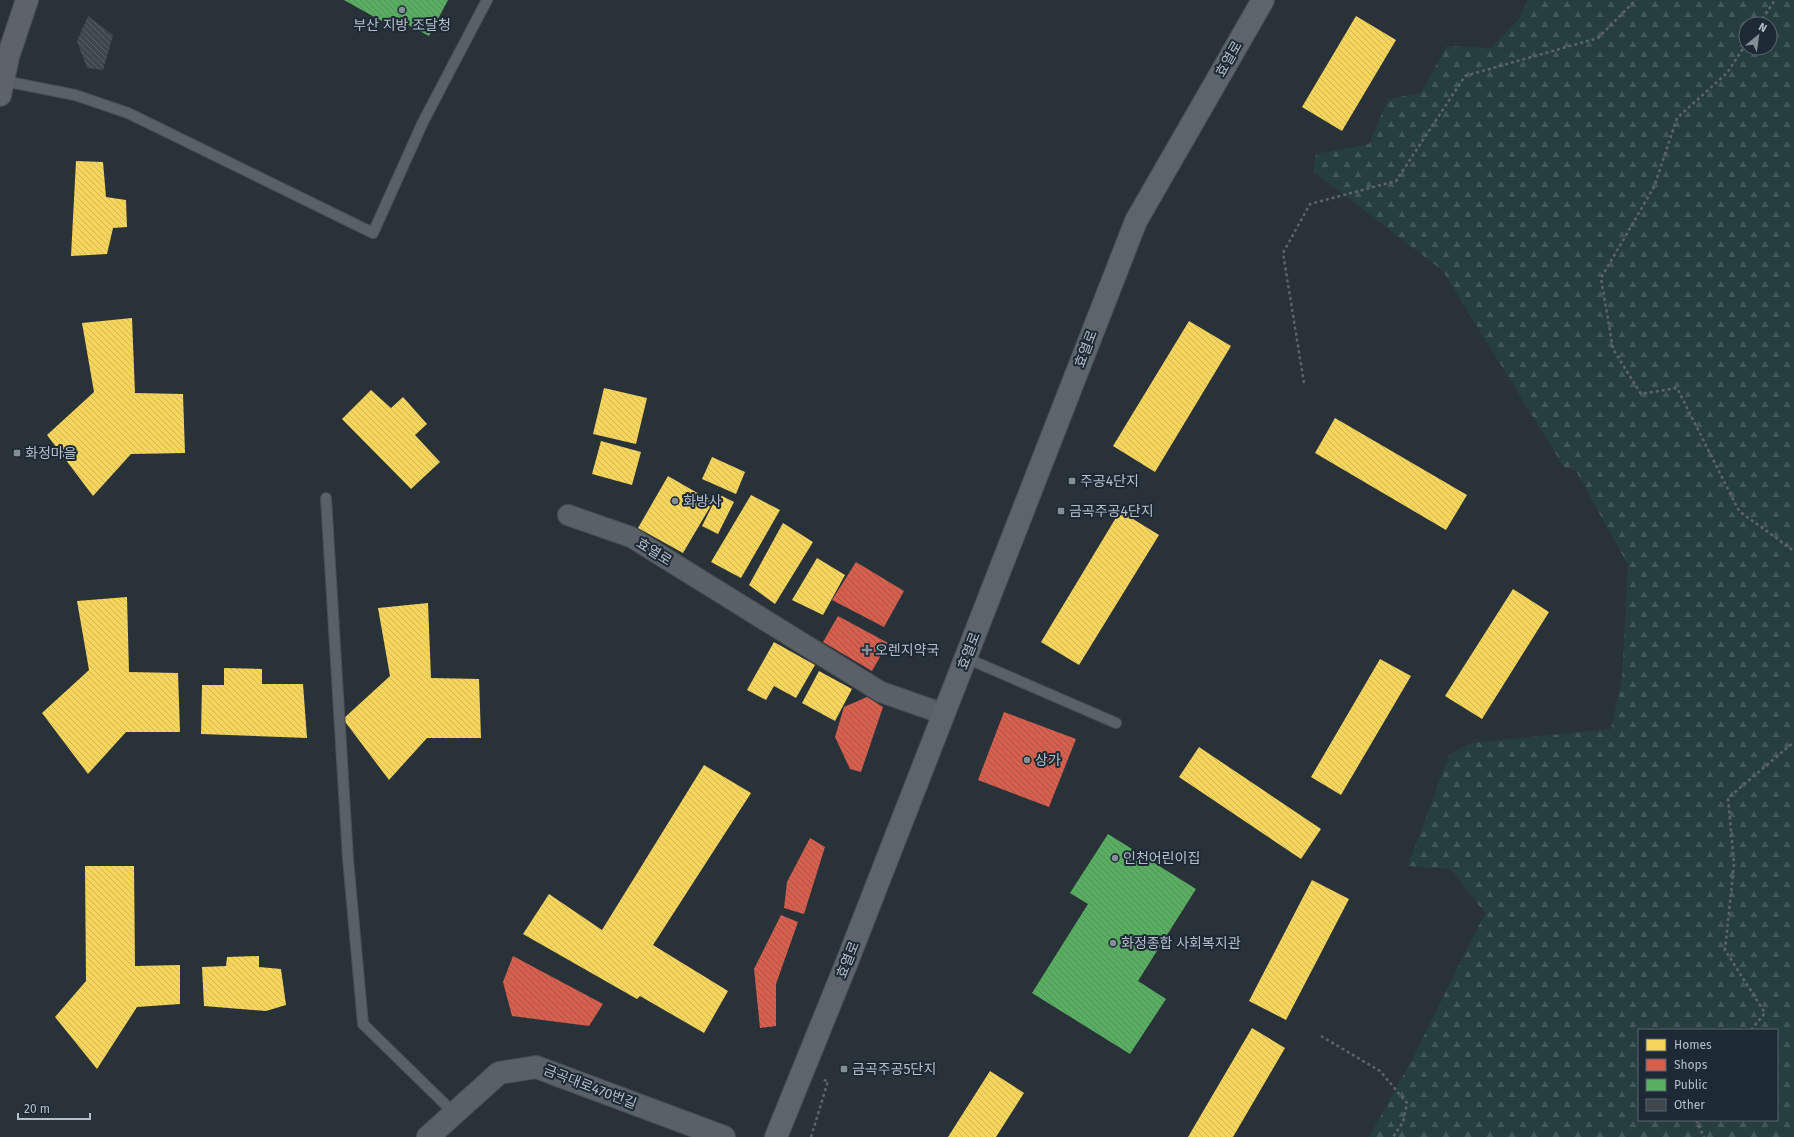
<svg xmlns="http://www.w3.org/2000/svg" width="1794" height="1137" font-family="'Fira Sans','Noto Sans KR',sans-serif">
<defs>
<pattern id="forest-firs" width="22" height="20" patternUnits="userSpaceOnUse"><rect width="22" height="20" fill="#273e3f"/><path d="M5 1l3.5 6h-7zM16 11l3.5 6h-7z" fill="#445859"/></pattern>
<pattern id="homes-back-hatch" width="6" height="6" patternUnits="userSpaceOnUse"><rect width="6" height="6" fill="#f6d55c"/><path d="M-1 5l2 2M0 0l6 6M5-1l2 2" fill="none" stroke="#d0b656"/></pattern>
<pattern id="shops-back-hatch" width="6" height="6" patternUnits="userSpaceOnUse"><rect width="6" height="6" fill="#d6604d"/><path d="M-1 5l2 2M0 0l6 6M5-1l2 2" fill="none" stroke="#a65448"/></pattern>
<pattern id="public-back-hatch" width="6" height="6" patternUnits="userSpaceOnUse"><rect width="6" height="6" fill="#5aae61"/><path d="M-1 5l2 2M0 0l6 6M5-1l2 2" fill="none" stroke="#519158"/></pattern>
<pattern id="building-back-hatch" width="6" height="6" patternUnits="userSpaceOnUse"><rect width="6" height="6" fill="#3f464c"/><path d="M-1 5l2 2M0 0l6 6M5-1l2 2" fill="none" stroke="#585f64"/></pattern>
</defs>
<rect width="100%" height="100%" fill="#2a3239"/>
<path fill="url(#forest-firs)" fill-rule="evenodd" d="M 1528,0 L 1794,0 L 1794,1137 L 1369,1137 L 1413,1058 L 1485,913 L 1451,869 L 1408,866 L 1449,755 L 1471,743 L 1611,729 L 1622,679 L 1628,565 L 1576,471 L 1564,467 L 1443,271 L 1313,171 L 1316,154 L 1369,144 L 1388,99 L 1421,93 L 1447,46 L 1491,48 L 1519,19 ZM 1746,24 L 1770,24 L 1770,48 L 1746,48 ZM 1639,1030 L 1777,1030 L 1777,1120 L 1639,1120 Z"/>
<path fill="url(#homes-back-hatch)" d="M 1356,16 L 1396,40 L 1342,131 L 1302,107 Z
M 76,161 L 103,162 L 106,197 L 126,200 L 127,227 L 113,228 L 107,254 L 71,256 Z
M 132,318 L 135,393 L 183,394 L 185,453 L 131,454 L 93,496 L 47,435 L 94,392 L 82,323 Z
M 1189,321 L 1231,346 L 1155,472 L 1113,446 Z
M 604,388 L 647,398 L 636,444 L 593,434 Z
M 371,390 L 391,408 L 403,397 L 427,424 L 415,435 L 440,462 L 411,489 L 342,419 Z
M 1335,418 L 1467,495 L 1446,530 L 1315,453 Z
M 601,441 L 641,452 L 632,485 L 592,474 Z
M 712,457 L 745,472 L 736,494 L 702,479 Z
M 668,476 L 713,502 L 683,553 L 638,528 Z
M 718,494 L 734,502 L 718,534 L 702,526 Z
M 751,495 L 780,510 L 741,578 L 711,562 Z
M 1120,511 L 1159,535 L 1079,665 L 1041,642 Z
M 783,523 L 813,542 L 775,604 L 749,585 Z
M 817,558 L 845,575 L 823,615 L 792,600 Z
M 1513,589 L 1549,612 L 1482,719 L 1445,696 Z
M 127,597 L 129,672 L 178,673 L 180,732 L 126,732 L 88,774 L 42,713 L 89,670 L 77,601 Z
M 428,603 L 431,678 L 479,679 L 481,738 L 427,738 L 389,780 L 343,719 L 390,676 L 378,608 Z
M 774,642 L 815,665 L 796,698 L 774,686 L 766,700 L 747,690 Z
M 1380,659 L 1411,676 L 1341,795 L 1311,777 Z
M 224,668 L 262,669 L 262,684 L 303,684 L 307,738 L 201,734 L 202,685 L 224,685 Z
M 819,671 L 852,689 L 835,721 L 802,703 Z
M 1199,747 L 1321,829 L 1301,859 L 1179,777 Z
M 704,765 L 751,793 L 653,945 L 728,991 L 704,1033 L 640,996 L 637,999 L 523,934 L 549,894 L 602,930 Z
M 85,866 L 134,866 L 135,966 L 180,965 L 180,1004 L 137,1007 L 97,1069 L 55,1017 L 86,981 Z
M 1312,880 L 1349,899 L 1286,1020 L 1249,1001 Z
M 259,956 L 259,967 L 281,969 L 286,1005 L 266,1011 L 204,1006 L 202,967 L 226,966 L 227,957 Z
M 1252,1028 L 1285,1048 L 1233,1137 L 1188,1137 Z
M 990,1071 L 1024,1093 L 996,1137 L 948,1137 Z"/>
<path fill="url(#shops-back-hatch)" d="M 856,562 L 904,591 L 884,627 L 832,600 Z
M 838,616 L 888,643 L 872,671 L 823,642 Z
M 867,697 L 883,707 L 861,772 L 850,769 L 835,737 L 844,707 Z
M 1004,712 L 1076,739 L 1049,807 L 978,780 Z
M 810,838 L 825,847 L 804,914 L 784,908 L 787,882 Z
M 781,915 L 798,922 L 776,984 L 776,1026 L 760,1028 L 754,969 Z
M 513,956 L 603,1004 L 589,1026 L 512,1016 L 503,982 Z"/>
<path fill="url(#public-back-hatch)" d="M 344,0 L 448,0 L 429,36 L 401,21 L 394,28 Z
M 1108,834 L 1196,889 L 1138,981 L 1166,999 L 1130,1054 L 1032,993 L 1088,904 L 1070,893 Z"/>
<path fill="url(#building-back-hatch)" d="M 88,16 L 113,35 L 103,70 L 87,68 L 77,41 Z"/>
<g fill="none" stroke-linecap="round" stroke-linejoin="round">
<g stroke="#484e54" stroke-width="12">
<path id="service" d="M 4,81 L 75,95 L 128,113 L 373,233 L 423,122 L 487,0
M 326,498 L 348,859 L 363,1024 L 454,1113
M 966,658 L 1116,723"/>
</g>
<g stroke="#484e54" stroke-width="22">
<path id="minor" d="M 568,515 L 631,537 L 881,692 L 944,714"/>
</g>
<g stroke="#484e54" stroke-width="24">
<path id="tertiary" d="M 428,1137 L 499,1073 L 536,1067 L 724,1137"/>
</g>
<g stroke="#484e54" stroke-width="24">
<path id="secondary" d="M 776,1137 L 847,962 L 1136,221 L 1263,0"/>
</g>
<g stroke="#484f56" stroke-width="24">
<path id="primary" d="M 0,95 L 8,57 L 27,0"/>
</g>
<path stroke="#5d646a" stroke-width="2.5" stroke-dasharray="3 3" stroke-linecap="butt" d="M 1759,24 L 1775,0
M 1746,44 L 1727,73 L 1677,118 L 1654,187 L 1601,278 L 1613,349 L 1641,394 L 1677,388 L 1739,511 L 1794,551
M 1304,383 L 1283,253 L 1310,204 L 1396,181 L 1465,76 L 1598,38 L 1636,0
M 1751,1030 L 1765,1013 L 1725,950 L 1734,864 L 1728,798 L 1794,742
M 1321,1036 L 1380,1071 L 1407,1103 L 1403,1122 L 1393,1137
M 1696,1120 L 1704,1137
M 811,1137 L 828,1081 L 823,1080"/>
<use href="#service" stroke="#5a6067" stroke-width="10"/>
<use href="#minor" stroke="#5a6067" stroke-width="20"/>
<use href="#tertiary" stroke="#5a6067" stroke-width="22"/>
<use href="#secondary" stroke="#5e646c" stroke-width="22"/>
<use href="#primary" stroke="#5d6368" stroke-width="22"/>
</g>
<g fill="#848e97" stroke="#1d2934" stroke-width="1.5">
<circle cx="402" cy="10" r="4"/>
<rect x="13" y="449" width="8" height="8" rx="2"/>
<rect x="1068" y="477" width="8" height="8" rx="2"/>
<circle cx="675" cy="501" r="4"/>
<rect x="1057" y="507" width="8" height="8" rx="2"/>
<path d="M865 644h4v4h4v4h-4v4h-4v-4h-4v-4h4z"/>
<circle cx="1027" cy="760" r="4"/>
<circle cx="1115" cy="858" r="4"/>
<circle cx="1113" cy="943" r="4"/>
<rect x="840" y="1065" width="8" height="8" rx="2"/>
</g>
<g text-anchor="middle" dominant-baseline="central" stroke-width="4" stroke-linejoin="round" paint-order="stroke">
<g font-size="14" fill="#b4bfca" stroke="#1d2934" text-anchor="start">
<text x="402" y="25" text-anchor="middle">부산 지방 조달청</text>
<text x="25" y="453">화정마을</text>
<text x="1080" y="481">주공4단지</text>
<text x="683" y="501">화방사</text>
<text x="1069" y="511">금곡주공4단지</text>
<text x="875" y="650">오렌지약국</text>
<text x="1035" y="760">상가</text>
<text x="1123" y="858">인천어린이집</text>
<text x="1121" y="943">화정종합 사회복지관</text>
<text x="852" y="1069">금곡주공5단지</text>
</g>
<g font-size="14" fill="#b4bfca" stroke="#1d2934">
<text transform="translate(1229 59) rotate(-60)">효열로</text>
<text transform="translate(1086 349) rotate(-69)">효열로</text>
<text transform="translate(654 552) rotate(32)">효열로</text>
<text transform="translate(969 651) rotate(-69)">효열로</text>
<text transform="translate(848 960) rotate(-68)">효열로</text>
<text transform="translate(590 1087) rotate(21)">금곡대로470번길</text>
</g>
</g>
<rect x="1638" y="1029" width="140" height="92" fill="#1d2934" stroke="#596570"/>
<rect x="1646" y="1039" width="20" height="12" fill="#f6d55c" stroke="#596570"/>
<text x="1674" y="1049" font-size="12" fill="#b4bfca">Homes</text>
<rect x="1646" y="1059" width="20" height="12" fill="#d6604d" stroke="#596570"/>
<text x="1674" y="1069" font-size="12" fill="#b4bfca">Shops</text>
<rect x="1646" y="1079" width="20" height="12" fill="#5aae61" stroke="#596570"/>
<text x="1674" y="1089" font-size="12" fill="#b4bfca">Public</text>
<rect x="1646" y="1099" width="20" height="12" fill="#3f464c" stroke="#596570"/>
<text x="1674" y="1109" font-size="12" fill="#b4bfca">Other</text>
<g transform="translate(1758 36) rotate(29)"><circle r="19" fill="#1d2934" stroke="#596570"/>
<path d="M0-3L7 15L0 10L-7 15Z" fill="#848e97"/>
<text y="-6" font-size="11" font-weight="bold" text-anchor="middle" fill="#b4bfca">N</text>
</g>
<path d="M18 1113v6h72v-6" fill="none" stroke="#b4bfca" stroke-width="2"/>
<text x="24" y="1113" font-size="12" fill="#b4bfca" stroke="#1d2934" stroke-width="3" paint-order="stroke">20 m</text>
</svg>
